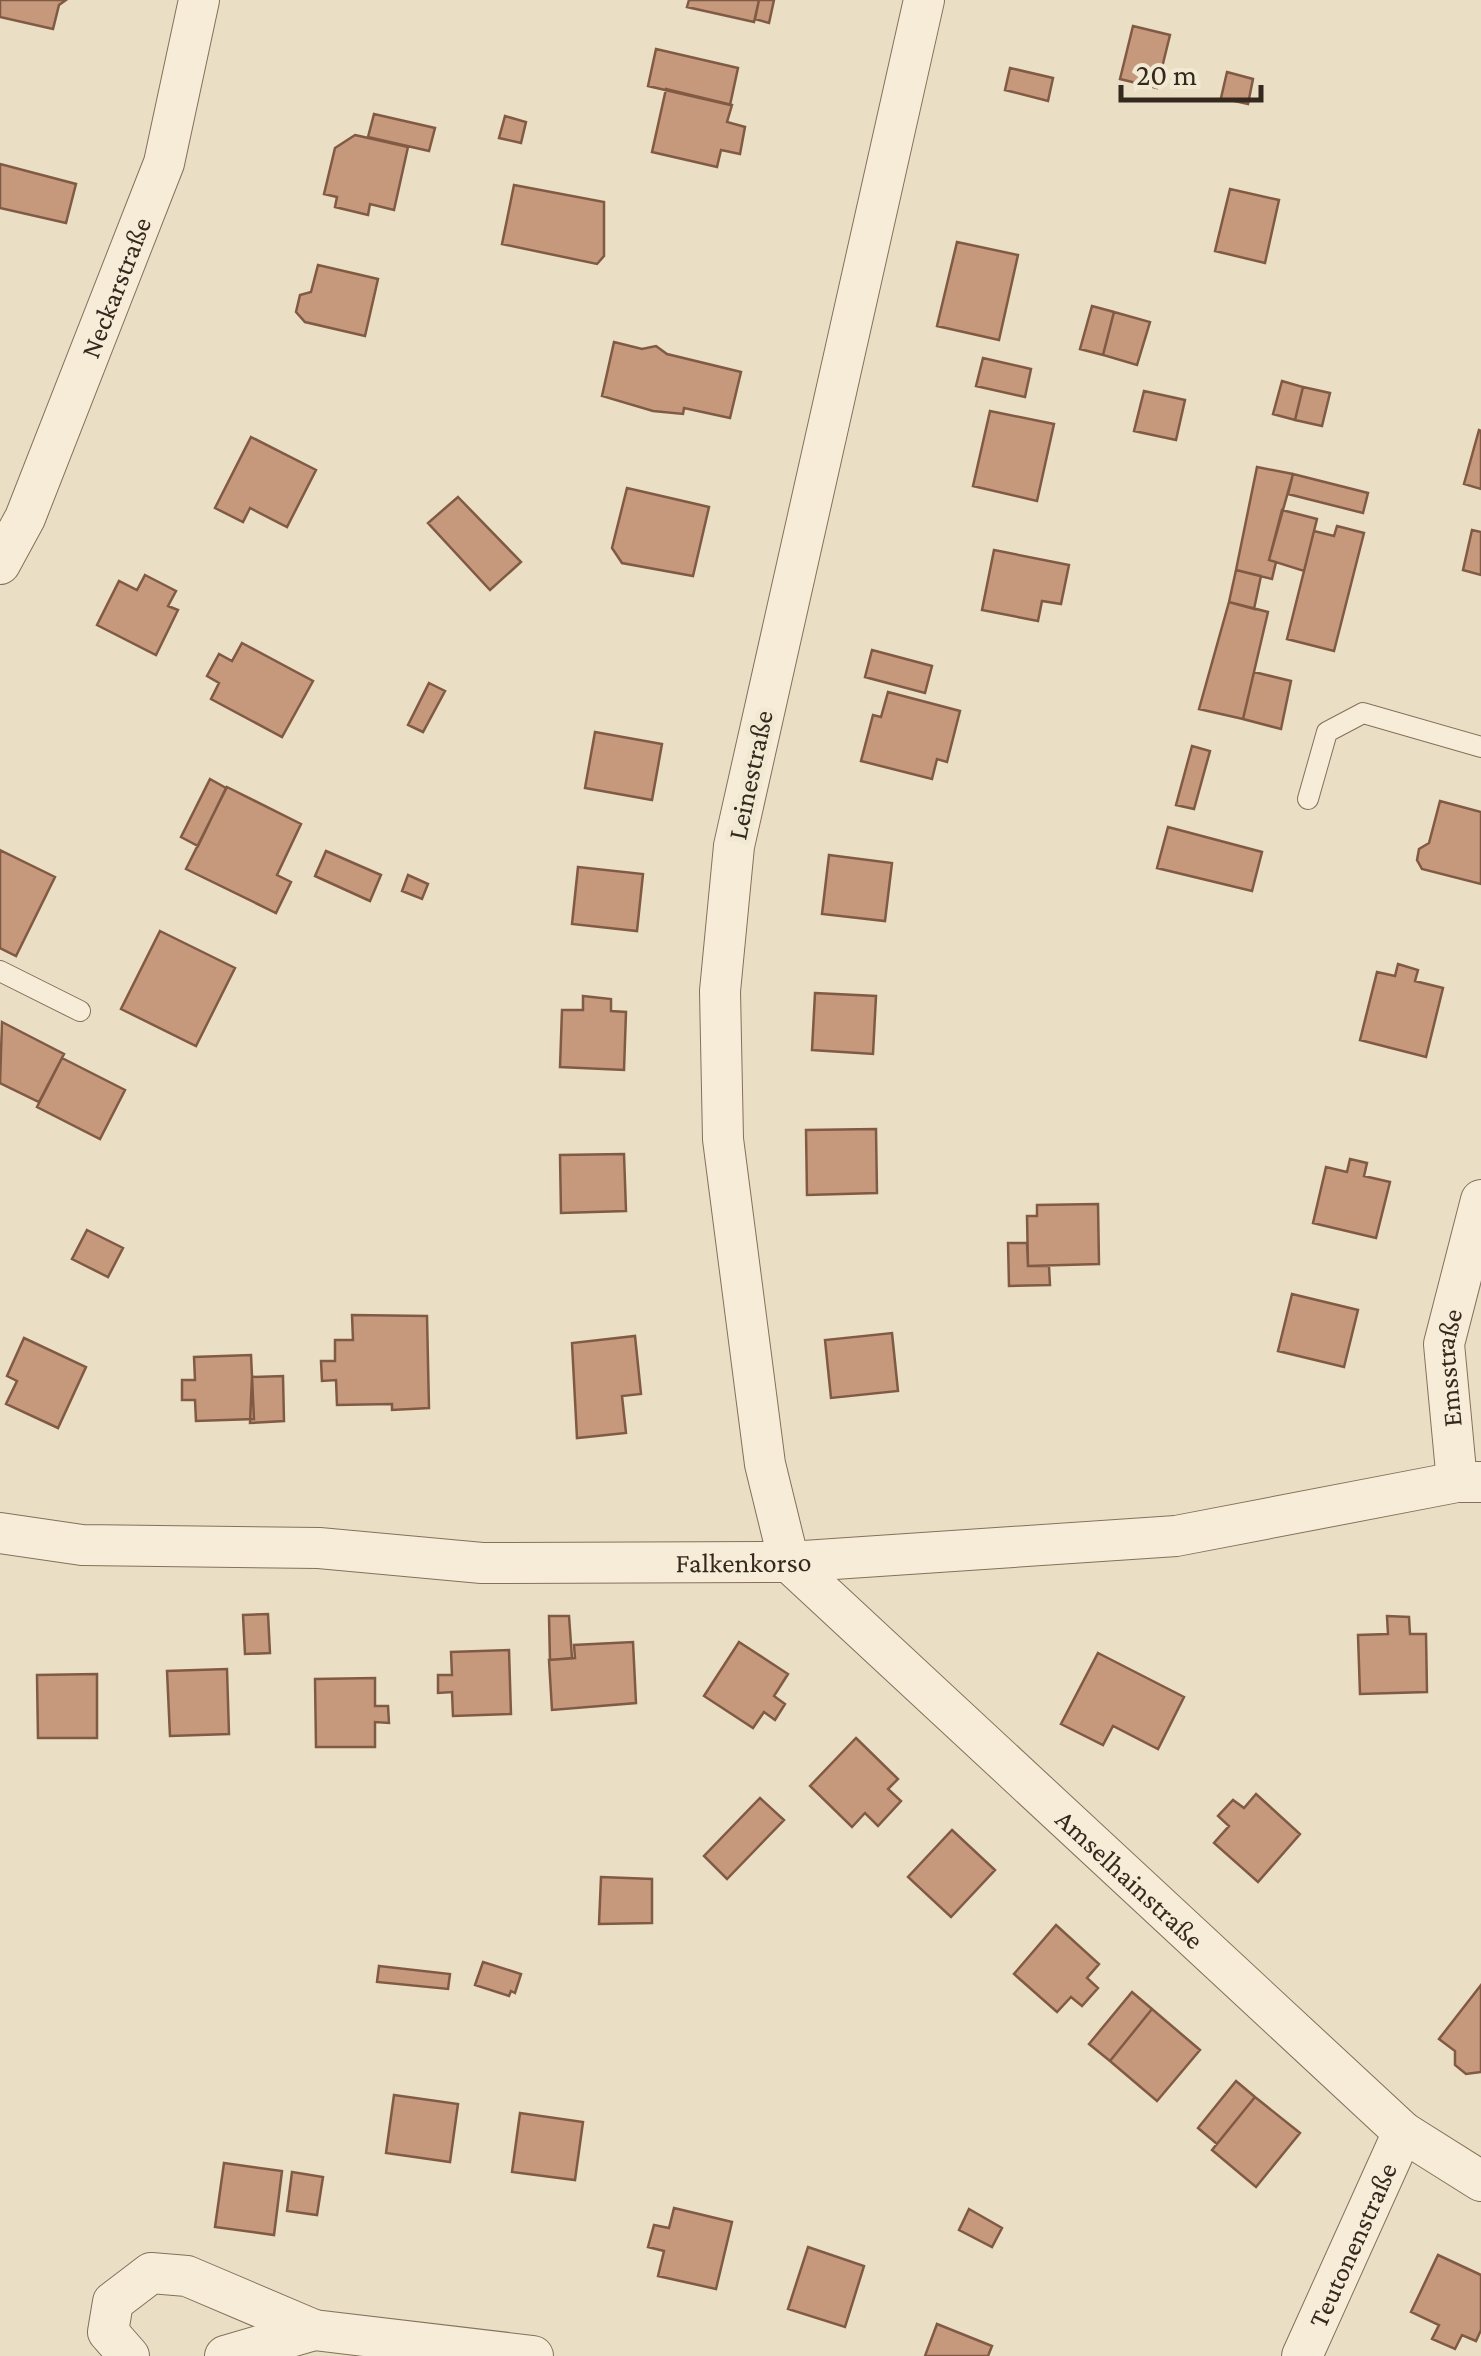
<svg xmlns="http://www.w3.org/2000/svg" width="1481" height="2356" font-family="'Crimson Pro',serif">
<rect width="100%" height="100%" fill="#eadec4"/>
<path fill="#c6997d" stroke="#815a44" stroke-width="2.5" d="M 0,0 L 66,0 L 59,5 L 53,29 L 0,17 Z
M 689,0 L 759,0 L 754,22 L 687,7 Z
M 759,0 L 774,0 L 769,23 L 755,19 Z
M 1133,26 L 1170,35 L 1157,88 L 1120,79 Z
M 656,49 L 738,68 L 730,105 L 648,86 Z
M 1010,68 L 1053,78 L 1048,101 L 1005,90 Z
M 1227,72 L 1253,79 L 1248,104 L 1221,98 Z
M 666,89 L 732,105 L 727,122 L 745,127 L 740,154 L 721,150 L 717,167 L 652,152 Z
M 374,114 L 435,128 L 429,151 L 368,137 Z
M 505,116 L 526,122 L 521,143 L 499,138 Z
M 355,135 L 408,147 L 394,210 L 370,204 L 368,215 L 335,207 L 337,197 L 324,194 L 335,148 Z
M 0,164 L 76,184 L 66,223 L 0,208 Z
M 514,185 L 604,202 L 604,256 L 597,264 L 502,244 Z
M 1230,189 L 1279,200 L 1265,263 L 1215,251 Z
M 957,242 L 1018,255 L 999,340 L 937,326 Z
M 318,265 L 378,279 L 365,336 L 305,322 L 296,312 L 300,295 L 311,292 Z
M 1092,306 L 1114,312 L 1103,355 L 1080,349 Z
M 1114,312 L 1150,322 L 1137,365 L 1103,355 Z
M 614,342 L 642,349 L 656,346 L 667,354 L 741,372 L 730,418 L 684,408 L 683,414 L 653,411 L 602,396 Z
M 983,358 L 1031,369 L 1025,397 L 976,386 Z
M 1282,381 L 1303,387 L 1295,420 L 1273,414 Z
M 1303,387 L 1330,393 L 1322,426 L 1295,420 Z
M 1144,391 L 1185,400 L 1176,440 L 1134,431 Z
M 990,411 L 1054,424 L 1037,501 L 973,486 Z
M 1479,430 L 1481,431 L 1481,489 L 1464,484 Z
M 251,437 L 316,470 L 287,527 L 250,508 L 243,522 L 215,508 Z
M 1257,467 L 1293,474 L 1269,560 L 1276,562 L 1272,579 L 1236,570 Z
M 1293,474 L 1368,493 L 1363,513 L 1288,494 Z
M 627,488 L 709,507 L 693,576 L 622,563 L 612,548 Z
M 458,497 L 521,562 L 490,590 L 428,523 Z
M 1282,510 L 1317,519 L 1304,571 L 1269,560 Z
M 1337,526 L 1364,533 L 1334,651 L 1287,639 L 1314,531 L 1334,536 Z
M 1472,530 L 1481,532 L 1481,575 L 1463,570 Z
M 994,550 L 1069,565 L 1061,604 L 1042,601 L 1038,621 L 982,610 Z
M 1236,570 L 1261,576 L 1254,609 L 1229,602 Z
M 145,575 L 176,591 L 168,606 L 178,610 L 156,655 L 97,625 L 119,581 L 137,590 Z
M 1229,602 L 1268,612 L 1243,719 L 1199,709 Z
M 242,643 L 313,681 L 282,737 L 211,699 L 219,683 L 207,676 L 219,654 L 232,661 Z
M 872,650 L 932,666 L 925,693 L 865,677 Z
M 1254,672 L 1291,681 L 1281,729 L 1243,719 Z
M 429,683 L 445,691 L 423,732 L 408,725 Z
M 888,692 L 960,711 L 947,762 L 937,759 L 932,779 L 861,761 L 873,715 L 881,717 Z
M 595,732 L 662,744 L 652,800 L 585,788 Z
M 1192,746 L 1210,751 L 1194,809 L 1176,805 Z
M 210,779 L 226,788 L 198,846 L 181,837 Z
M 227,787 L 301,824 L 277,875 L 291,882 L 276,913 L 186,869 Z
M 1440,801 L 1481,812 L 1481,884 L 1422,869 L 1417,860 L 1419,849 L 1429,843 Z
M 1168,827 L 1262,852 L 1252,891 L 1157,868 Z
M 0,850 L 55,877 L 16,956 L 0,948 Z
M 326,851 L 381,875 L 370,901 L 315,876 Z
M 829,855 L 892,863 L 885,921 L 822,914 Z
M 578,867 L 643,874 L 637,931 L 572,924 Z
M 408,875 L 428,884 L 422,899 L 402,891 Z
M 160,931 L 235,968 L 196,1046 L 121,1009 Z
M 1398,964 L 1418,970 L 1415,981 L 1443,988 L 1426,1057 L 1360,1040 L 1377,972 L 1395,976 Z
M 815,993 L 876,996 L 873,1054 L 812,1050 Z
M 583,996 L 611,999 L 611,1011 L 626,1012 L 624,1070 L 560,1067 L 562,1010 L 583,1010 Z
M 2,1022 L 64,1054 L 39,1102 L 0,1083 Z
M 62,1058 L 125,1090 L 100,1139 L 37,1107 Z
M 876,1129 L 877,1193 L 807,1195 L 806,1130 Z
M 624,1154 L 626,1211 L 561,1213 L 560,1155 Z
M 1350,1159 L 1367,1163 L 1364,1176 L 1390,1182 L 1376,1238 L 1313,1223 L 1326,1167 L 1347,1172 Z
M 1098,1204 L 1099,1264 L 1028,1266 L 1027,1216 L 1037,1216 L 1037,1205 Z
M 87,1230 L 123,1248 L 108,1277 L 72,1259 Z
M 1008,1243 L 1027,1243 L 1028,1266 L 1049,1266 L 1050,1285 L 1009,1286 Z
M 1292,1294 L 1358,1310 L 1344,1367 L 1278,1351 Z
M 352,1315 L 427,1316 L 429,1408 L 392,1410 L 392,1404 L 337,1405 L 336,1380 L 322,1381 L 321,1361 L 335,1361 L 335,1340 L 353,1340 Z
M 892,1333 L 898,1391 L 831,1398 L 825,1340 Z
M 635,1336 L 641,1394 L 622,1396 L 626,1433 L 577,1438 L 572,1343 Z
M 24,1338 L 86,1367 L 58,1428 L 6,1404 L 17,1381 L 7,1376 Z
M 251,1355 L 254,1419 L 196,1421 L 195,1400 L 182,1400 L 182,1380 L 195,1380 L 194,1357 Z
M 283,1376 L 284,1421 L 250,1423 L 252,1377 Z
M 268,1614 L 270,1653 L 245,1654 L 243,1615 Z
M 549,1616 L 569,1616 L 572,1658 L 550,1660 Z
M 1387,1616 L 1409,1617 L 1410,1634 L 1426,1634 L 1427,1692 L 1360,1694 L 1358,1635 L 1388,1634 Z
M 633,1642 L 636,1703 L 552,1710 L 549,1660 L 575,1658 L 574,1645 Z
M 739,1642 L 788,1674 L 774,1696 L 785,1704 L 775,1720 L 764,1712 L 753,1728 L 704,1696 Z
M 509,1650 L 511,1714 L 453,1716 L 452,1692 L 438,1693 L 438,1675 L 452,1675 L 451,1652 Z
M 1098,1653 L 1184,1697 L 1158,1749 L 1113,1726 L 1103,1745 L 1061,1724 Z
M 227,1669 L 229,1734 L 170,1736 L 167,1671 Z
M 97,1674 L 97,1738 L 38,1738 L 37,1675 Z
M 375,1678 L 375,1706 L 388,1706 L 389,1723 L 375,1722 L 375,1747 L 316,1747 L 315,1679 Z
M 856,1738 L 898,1779 L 888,1789 L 901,1801 L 878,1826 L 865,1813 L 852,1827 L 810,1786 Z
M 1256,1794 L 1300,1834 L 1258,1882 L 1214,1843 L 1229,1826 L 1218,1816 L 1233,1800 L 1244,1808 Z
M 760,1798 L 784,1820 L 727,1879 L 704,1856 Z
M 952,1830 L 995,1870 L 951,1917 L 908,1877 Z
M 601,1877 L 652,1879 L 652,1923 L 599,1924 Z
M 1056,1925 L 1099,1964 L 1087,1978 L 1098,1988 L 1082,2006 L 1071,1997 L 1057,2012 L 1014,1974 Z
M 483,1962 L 521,1974 L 515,1993 L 511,1991 L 509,1996 L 475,1985 Z
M 379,1966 L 450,1974 L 448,1989 L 377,1982 Z
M 1481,1985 L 1481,2072 L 1466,2074 L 1455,2065 L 1455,2051 L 1439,2039 Z
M 1132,1992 L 1152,2009 L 1110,2061 L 1089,2044 Z
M 1152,2009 L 1200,2050 L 1157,2101 L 1110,2061 Z
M 1236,2081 L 1255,2097 L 1217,2144 L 1198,2128 Z
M 394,2095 L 458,2104 L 450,2162 L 386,2153 Z
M 1255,2097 L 1300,2133 L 1256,2187 L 1212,2150 Z
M 520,2113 L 583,2122 L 575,2180 L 512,2172 Z
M 224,2163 L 282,2171 L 274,2235 L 215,2227 Z
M 292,2172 L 323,2177 L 317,2215 L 287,2211 Z
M 674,2208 L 732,2222 L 716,2289 L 658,2276 L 664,2251 L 648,2247 L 654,2225 L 669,2228 Z
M 969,2209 L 1002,2228 L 992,2247 L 959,2230 Z
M 808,2247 L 864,2266 L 845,2327 L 788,2309 Z
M 1438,2255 L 1481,2275 L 1481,2330 L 1476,2341 L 1462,2335 L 1455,2349 L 1432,2339 L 1439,2325 L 1411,2312 Z
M 937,2324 L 992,2346 L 988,2356 L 925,2356 Z"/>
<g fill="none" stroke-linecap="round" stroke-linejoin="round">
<g stroke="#84705c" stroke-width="22">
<path id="lane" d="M 1308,799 L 1327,732 L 1363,713 L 1481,747
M 0,971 L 80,1011"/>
</g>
<g stroke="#84705c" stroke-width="42">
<g id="street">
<path id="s1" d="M 924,0 L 734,846 L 720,991 L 723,1139 L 765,1464 L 789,1562 L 1403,2132 L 1481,2181"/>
<path id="s2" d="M 0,564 L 25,518 L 164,163 L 199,0"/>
<path id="s3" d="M 1457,1482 L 1444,1344 L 1481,1200"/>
<path id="s4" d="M 0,1533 L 82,1545 L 319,1548 L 482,1563 L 789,1562 L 1176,1536 L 1457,1482 L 1481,1482"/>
<path d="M 129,2356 L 108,2332 L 113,2302 L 151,2273 L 187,2276 L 314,2330 L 533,2356"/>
<path d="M 225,2356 L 314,2330"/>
<path id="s5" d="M 1302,2356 L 1403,2132"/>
</g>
</g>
<use href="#lane" stroke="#f6ecd7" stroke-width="20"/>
<use href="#street" stroke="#f6ecd7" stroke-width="40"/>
</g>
<g text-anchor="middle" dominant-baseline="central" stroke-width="10" stroke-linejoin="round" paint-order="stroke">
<g font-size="28" fill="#35291f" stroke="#f2e9d3">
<text stroke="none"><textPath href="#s2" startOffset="300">Neckarstraße</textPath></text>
<text transform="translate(750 775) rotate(-78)">Leinestraße</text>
<text stroke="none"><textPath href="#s3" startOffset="115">Emsstraße</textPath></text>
<text stroke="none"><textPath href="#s4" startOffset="745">Falkenkorso</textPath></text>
<text stroke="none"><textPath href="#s1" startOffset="2055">Amselhainstraße</textPath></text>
<text stroke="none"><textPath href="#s5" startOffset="122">Teutonenstraße</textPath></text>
</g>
</g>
<path d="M1121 85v15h140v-15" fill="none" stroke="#35291f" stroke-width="5"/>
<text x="1136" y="85" font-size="30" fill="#35291f" stroke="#f2e9d3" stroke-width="8" paint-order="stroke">20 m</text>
</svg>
